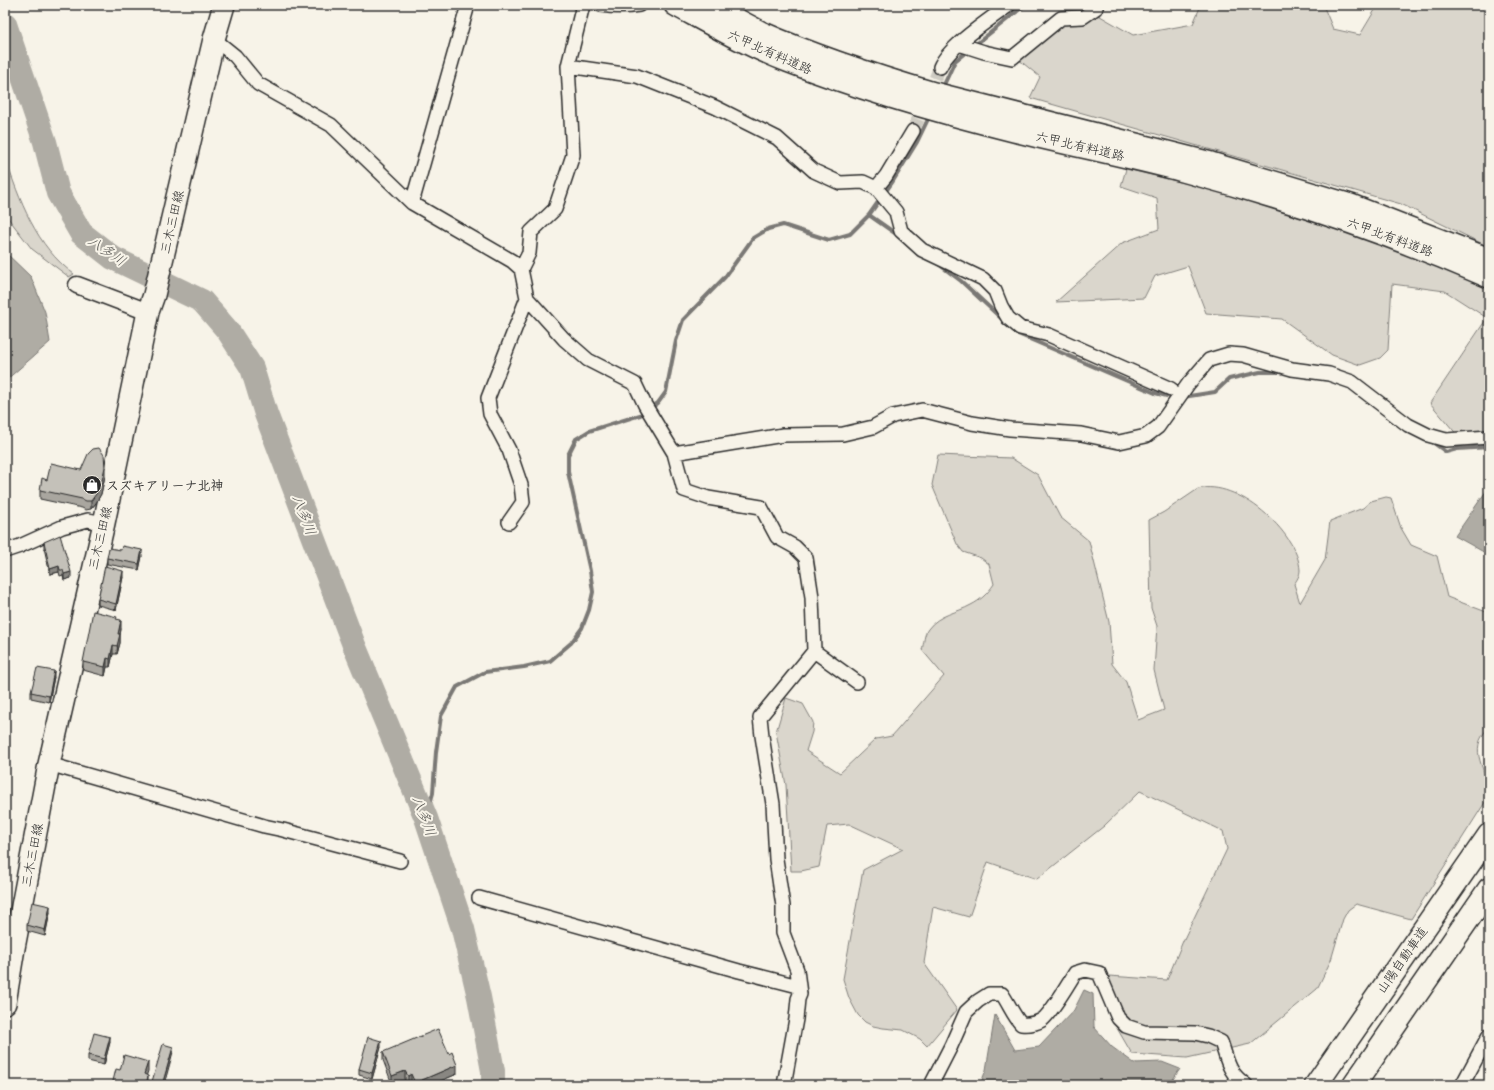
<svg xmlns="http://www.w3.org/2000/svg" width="1494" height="1090" font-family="'Comic Neue','Klee One',sans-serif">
<rect width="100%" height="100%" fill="#f7f3e8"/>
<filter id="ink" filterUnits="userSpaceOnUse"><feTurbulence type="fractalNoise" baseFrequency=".025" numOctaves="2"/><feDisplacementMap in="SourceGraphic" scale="8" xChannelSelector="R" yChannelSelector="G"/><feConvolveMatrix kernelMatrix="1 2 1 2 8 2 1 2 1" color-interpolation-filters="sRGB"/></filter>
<g filter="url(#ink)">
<path fill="#dad6cc" stroke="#82807c" d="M 1081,5 L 1133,35 L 1193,24 L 1201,5 L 1323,5 L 1333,29 L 1360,35 L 1378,5 L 1479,5 L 1488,10 L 1489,8 L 1489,247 L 1401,204 L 1030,98 L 1040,77 L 1018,59 Z
M 5,157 C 19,199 36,247 74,274 L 69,277 L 32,249 L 5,214 Z
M 1126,169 L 1218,191 L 1420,256 L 1489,288 L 1489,448 L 1459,437 L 1430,403 L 1487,318 L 1445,291 L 1392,284 L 1388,350 L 1380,358 L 1360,365 L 1332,355 L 1282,319 L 1206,313 L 1188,266 L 1155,276 L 1144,298 L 1056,302 L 1122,243 L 1159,229 L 1157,198 L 1121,186 Z
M 938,455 L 1011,458 L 1038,475 L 1060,517 L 1089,541 L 1109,622 L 1112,664 L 1126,682 L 1138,720 L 1164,710 L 1154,670 L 1157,626 L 1151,608 L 1149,520 L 1164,512 L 1198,489 C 1236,478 1298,532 1300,570 C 1300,575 1297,580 1294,584 L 1300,603 L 1325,560 L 1330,521 L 1363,508 L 1371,501 L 1386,497 L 1391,498 L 1401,528 L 1411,545 L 1437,556 L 1447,597 L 1489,613 L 1489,727 C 1465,752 1489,769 1489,796 L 1411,919 L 1356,904 L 1348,910 L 1343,919 L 1331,960 L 1317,989 L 1250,1044 L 1187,1058 L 1132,1054 L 1114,1023 L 1109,976 L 1167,980 L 1183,941 L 1227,849 L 1223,831 L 1140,791 L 1104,826 L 1037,879 L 988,862 L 969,917 L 933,907 L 924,963 L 957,1010 L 927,1046 L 920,1039 L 903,1030 L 883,1028 L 873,1026 L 865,1022 L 858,1015 L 849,998 L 843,979 L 863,870 L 903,849 L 849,824 L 827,826 L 819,867 L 801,871 L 791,871 L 786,785 L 776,732 L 786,698 L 803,704 L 813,722 L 812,732 L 806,751 L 840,773 L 876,739 L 892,736 L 944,676 L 922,650 C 924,643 924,634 928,629 C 939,614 957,613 971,605 C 981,600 988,593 994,584 L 989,564 L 981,558 L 963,552 L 957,544 L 932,485 Z"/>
<path fill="#afaca4" stroke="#7a7874" d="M 5,252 L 31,277 L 45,312 L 50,342 L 5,381 Z
M 1489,487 L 1489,555 L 1455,536 Z
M 1084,990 L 1093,994 L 1094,1027 L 1112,1047 L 1134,1063 L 1162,1062 L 1180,1069 L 1169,1085 L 980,1085 L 986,1070 L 995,1015 L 1015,1050 L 1039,1047 L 1074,1010 Z"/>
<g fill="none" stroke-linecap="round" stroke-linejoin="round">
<path stroke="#7a7874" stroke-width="4" d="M 942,89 L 955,61 L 1025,5
M 869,215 L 899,236
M 937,263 L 961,281 L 1003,320
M 1018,334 L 1155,393 L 1175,398
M 1183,397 L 1215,392 L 1229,379 L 1260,372 L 1284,372
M 1431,441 L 1446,452 L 1457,449 L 1489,447
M 426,818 L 433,793 L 436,752 L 441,716 L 457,687 L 485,672 L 524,667 L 550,661 L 571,643 L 582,628 L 589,610 L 593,592 L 590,571 L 568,472 L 568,455 L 576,439 L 589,431 L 640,415 L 658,403 L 666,392 L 676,341 L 683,320 L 725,277 L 753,238 L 768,229 L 783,225 L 829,240 L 850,234 L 869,215 L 893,181 L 917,142 L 930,115"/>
<path stroke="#afaca4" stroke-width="24" d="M 5,24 L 45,142 L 58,193 L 81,233 L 113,258 L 202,301 L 228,331 L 252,368 L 266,414 L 354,645 L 426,818 L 463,929 L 479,997 L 493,1071 L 493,1085"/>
<path stroke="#cecbc2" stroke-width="13" stroke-dasharray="13 6" stroke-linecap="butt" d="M 913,131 L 940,67"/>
<g stroke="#2b2b2b" stroke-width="16">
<path id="minor" d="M 601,5 C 614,7 626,7 639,5
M 214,39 L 235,56 L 258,84 L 331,125 L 412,203 L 512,261 L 521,269 L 527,298 L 564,339 L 588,360 L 635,384 L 645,405 L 674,453 L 783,435 L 843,434 L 873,427 L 893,416 L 922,410 L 972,423 L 1010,429 L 1081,434 L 1119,442 L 1146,436 L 1158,427 L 1189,383 L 1209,360 L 1229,354 L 1243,355 L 1292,369 L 1329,374 L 1352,382 L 1408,425 L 1428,435 L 1446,440 L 1489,437
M 959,44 L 984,52 L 1012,58 L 1061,18 L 1083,17 L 1096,8
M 568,66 L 637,76 L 715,107 L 777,138 L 814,171 L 840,183 L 863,182 L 876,188 L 896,212 L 901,231 L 922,250 L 983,279 L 995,291 L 1001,306 L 1008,318 L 1020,328 L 1049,335 L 1171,389
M 940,67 C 949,46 989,20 1009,5
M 876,188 L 886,176 L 913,131
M 412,203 L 468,5
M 521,269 L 529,253 L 531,232 L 555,209 L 573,155 L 568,66 L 583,5
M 674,453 L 684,490 L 708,498 L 761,507 L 777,537 L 795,547 L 806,558 L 812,597 L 814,651 L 760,717 L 762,736 L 773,804 L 776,859 L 783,906 L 783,933 L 797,970 L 800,994 L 798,999 L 796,1019 L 784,1085
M 509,522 L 523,502 L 521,485 L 509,450 L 490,414 L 488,398 L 527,298
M 5,551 L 20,546 L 62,527 L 88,520 L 104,523
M 814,651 L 857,682
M 49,764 L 264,826 L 283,830 L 400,861
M 479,898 L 739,971 L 798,986
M 931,1085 L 951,1046 L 966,1012 L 978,1001 L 989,994 L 1002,994 C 1009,1004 1013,1015 1021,1024 C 1029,1025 1035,1024 1042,1020 C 1050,1014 1069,983 1075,973 L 1085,970 L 1099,973 L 1118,1018 L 1126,1026 L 1144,1032 L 1195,1033 L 1208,1036 L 1221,1042 C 1228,1062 1228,1072 1246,1085
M 1462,1085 L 1489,1035"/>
</g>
<g stroke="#2b2b2b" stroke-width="19">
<path id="tertiary" d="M 77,285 L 148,312"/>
</g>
<g stroke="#2b2b2b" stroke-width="24">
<path id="primary" d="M 675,5 C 712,25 748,46 787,61 C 861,90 937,112 1014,131 C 1070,145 1127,156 1183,171 C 1287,199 1390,234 1489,277
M 710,5 C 727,14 744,23 761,32 C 817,57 876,76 934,93 L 1211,163 L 1351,205 L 1489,259
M 5,1003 L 14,948 L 49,764 L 104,523 L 148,312 L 154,295 L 214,39 L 224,5"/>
</g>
<g stroke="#2b2b2b" stroke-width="25">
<path id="motorway" d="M 1316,1085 L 1489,835
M 1354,1085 L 1489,889"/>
</g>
<use href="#minor" stroke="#f7f3e8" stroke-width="13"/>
<use href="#tertiary" stroke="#f7f3e8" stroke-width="16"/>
<use href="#primary" stroke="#f7f3e8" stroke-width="21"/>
<use href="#motorway" stroke="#f7f3e8" stroke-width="22"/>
</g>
<path fill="#a9a69f" stroke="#2b2b2b" d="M 105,476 L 101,494 L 96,503 L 91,509 L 86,510 L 82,508 L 40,499 L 40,490 L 47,480 Z
M 44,542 L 71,578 L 64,580 L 63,575 L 60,576 L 59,572 L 50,574 L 44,548 Z
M 142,556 L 139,570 L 107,564 L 107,558 Z
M 123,577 L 116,610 L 98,605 L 98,599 Z
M 117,619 L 121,629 L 120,635 L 120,643 L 117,654 L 113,654 L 110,667 L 107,667 L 105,676 L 83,670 L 83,662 Z
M 54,677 L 49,702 L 31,698 L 31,692 Z
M 50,912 L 45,936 L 27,931 L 27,925 Z
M 110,1042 L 104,1065 L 88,1061 L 88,1055 Z
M 381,1047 L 372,1079 L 359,1075 L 359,1069 Z
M 383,1052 L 457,1074 L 431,1085 L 412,1085 L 411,1082 L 408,1085 L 405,1080 L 392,1084 L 383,1060 Z"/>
<path fill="#898782" stroke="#2b2b2b" d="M 105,467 L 105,476 L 101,494 L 96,503 L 91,509 L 91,501 Z
M 142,550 L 142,556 L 139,570 L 139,564 Z
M 59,566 L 59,572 L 50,574 L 50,569 Z
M 123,571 L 123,577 L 116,610 L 116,604 Z
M 71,572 L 71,578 L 64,580 L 64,574 Z
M 121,620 L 121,629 L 120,635 L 120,643 L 117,654 L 118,634 Z
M 113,645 L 113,654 L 110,667 L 110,659 Z
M 107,658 L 107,667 L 105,676 L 105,667 Z
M 54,671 L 54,677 L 49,702 L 49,696 Z
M 50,906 L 50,912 L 45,936 L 45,930 Z
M 110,1037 L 110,1042 L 104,1065 L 104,1059 Z
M 381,1041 L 381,1047 L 372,1079 L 372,1073 Z
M 173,1047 L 173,1052 L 164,1085 L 162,1085 Z
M 148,1062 L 148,1071 L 144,1083 L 144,1074 Z
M 457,1065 L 457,1074 L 431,1085 L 415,1085 L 415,1083 Z
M 405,1071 L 405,1080 L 392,1084 L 392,1076 Z
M 411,1074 L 411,1082 L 408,1085 L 408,1076 Z
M 148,1076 L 148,1085 L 146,1085 Z"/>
<path fill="#c4c1b9" stroke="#2b2b2b" d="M 99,448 L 104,455 L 105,467 L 101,485 L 96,494 L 91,501 L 86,501 L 82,499 L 40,490 L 42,478 L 47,480 L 51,463 L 81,470 L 88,454 L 93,449 Z
M 60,535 L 71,572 L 64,574 L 63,570 L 60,570 L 59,566 L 50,569 L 44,542 Z
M 122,546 L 142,550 L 139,564 L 107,558 L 109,548 L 121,550 Z
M 105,566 L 123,571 L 116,604 L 98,599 Z
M 93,611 L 117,617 L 116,619 L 121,620 L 118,634 L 120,634 L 117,646 L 113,645 L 110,659 L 107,658 L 105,667 L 83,662 Z
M 37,668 L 54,671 L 49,696 L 31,692 Z
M 32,902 L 50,906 L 45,930 L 27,925 Z
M 438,1029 L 449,1054 L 452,1052 L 457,1065 L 415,1083 L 411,1074 L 408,1076 L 405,1071 L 392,1076 L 383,1052 Z
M 94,1033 L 110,1037 L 104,1059 L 88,1055 Z
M 368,1037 L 381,1041 L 372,1073 L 359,1069 Z
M 163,1044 L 173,1047 L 162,1085 L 151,1085 Z
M 124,1055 L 148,1062 L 144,1074 L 148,1076 L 146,1085 L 112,1085 L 116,1069 L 120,1070 Z"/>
</g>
<defs>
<g id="shop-disc" transform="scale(1)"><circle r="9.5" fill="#2b2b2b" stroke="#f7f3e8"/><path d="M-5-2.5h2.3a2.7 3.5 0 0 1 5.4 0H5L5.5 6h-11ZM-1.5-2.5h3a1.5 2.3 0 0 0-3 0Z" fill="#fff"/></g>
</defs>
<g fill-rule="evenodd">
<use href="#shop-disc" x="92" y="485"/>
</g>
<g text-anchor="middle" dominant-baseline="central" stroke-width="4" stroke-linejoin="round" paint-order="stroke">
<g font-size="13" fill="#2b2b2b" stroke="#f7f3e8">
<text transform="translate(770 52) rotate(24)">六甲北有料道路</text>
<text transform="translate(1080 146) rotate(13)">六甲北有料道路</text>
<text transform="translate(172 222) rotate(-77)">三木三田線</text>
<text transform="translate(1390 237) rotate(20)">六甲北有料道路</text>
<text transform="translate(100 538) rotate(-77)">三木三田線</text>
<text transform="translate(32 855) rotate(-79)">三木三田線</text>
<text transform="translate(1402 960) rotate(-55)">山陽自動車道</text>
</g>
<g font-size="13" font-weight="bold" fill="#2b2b2b" stroke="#f7f3e8" text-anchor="start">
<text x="106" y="485">スズキアリーナ北神</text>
</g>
<g font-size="14" font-style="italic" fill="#53524f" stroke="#f7f3e8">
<text transform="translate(107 251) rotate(34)">八多川</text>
<text transform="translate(304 515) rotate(69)">八多川</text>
<text transform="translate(424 816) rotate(69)">八多川</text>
</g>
</g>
<rect width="1494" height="1090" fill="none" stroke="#f7f3e8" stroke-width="20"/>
<rect x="10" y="10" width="1474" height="1070" fill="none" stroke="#2b2b2b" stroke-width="1.5" filter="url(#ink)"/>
</svg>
